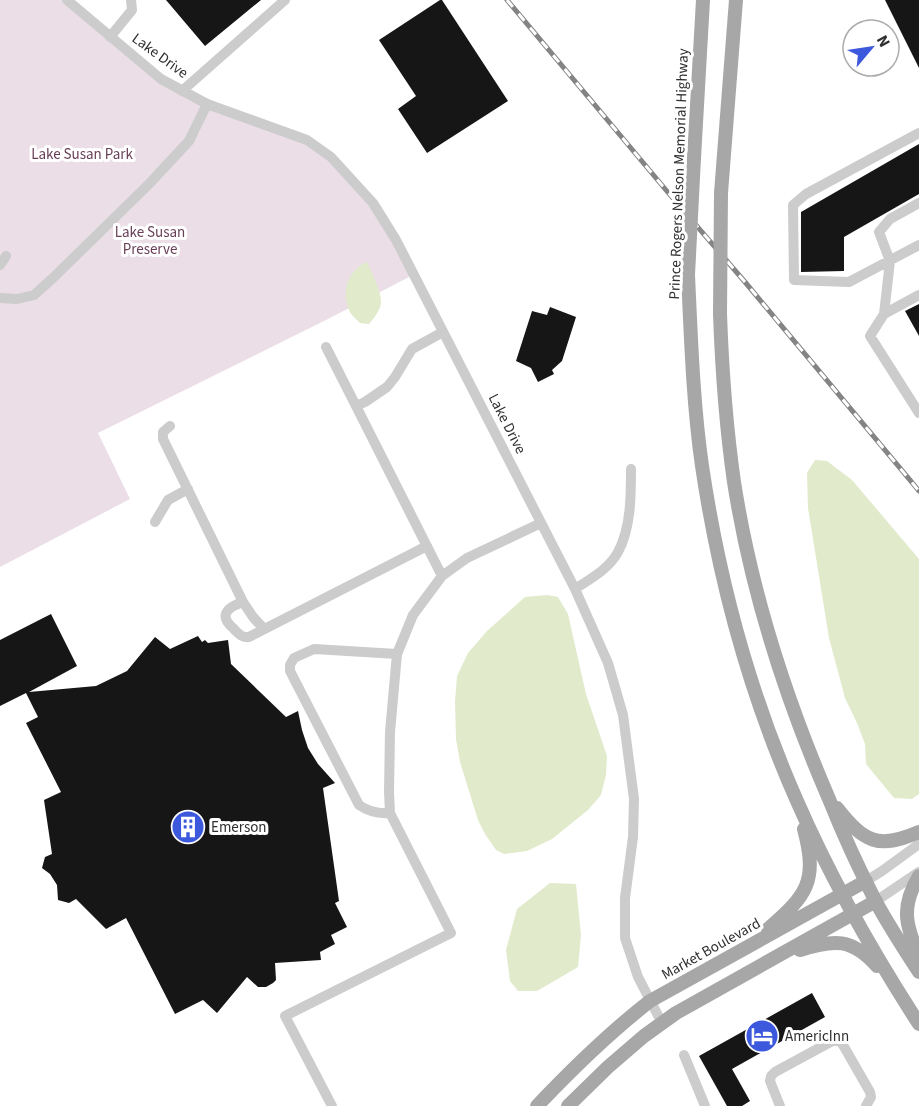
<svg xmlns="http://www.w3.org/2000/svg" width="919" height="1106" font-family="'Source Sans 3',sans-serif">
<rect width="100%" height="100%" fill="#fff"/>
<path fill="#ebdee7" d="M 0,0 L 67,0 L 161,79 L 307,140 L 373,203 L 413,275 L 326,320 L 98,433 L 130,499 L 0,567 Z"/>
<path fill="#e1eacb" d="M 367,262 C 371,271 382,293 381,303 C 380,311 374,318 369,324 L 360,323 C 357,320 352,316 350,312 C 340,294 348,269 367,262 Z
M 815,460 L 827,461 L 852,480 L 919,559 L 919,794 L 912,799 L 894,798 L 866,764 L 865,744 L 857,723 L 845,698 L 829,638 L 808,508 L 807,473 Z
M 547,595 L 558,597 L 568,614 L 586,694 L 607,756 L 606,775 L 601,795 L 588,810 L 552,839 L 527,851 L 504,854 L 496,850 L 485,834 L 478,820 L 460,762 L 456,739 L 455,701 L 457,676 L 468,653 L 487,631 L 525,597 Z
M 550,883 L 576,884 L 581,935 L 578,967 L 537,991 L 518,991 L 510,981 L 506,950 L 517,909 Z"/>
<path fill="#161616" d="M 166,0 L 261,0 L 205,46 Z
M 440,0 L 442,0 L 508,101 L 427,153 L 398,109 L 416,96 L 379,40 Z
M 885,0 L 919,0 L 919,68 Z
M 919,144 L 919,194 L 844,237 L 844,271 L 801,272 L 801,212 Z
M 919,304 L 919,336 L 905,311 Z
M 550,307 L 576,317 L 562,361 L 552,370 L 554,374 L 538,382 L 531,368 L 516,361 L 532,311 L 547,315 Z
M 51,614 L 77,666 L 29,692 L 96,686 L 127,671 L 155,637 L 170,649 L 198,636 L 202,642 L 205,640 L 208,643 L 228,640 L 231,664 L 286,717 L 298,711 L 302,730 L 308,748 L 318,764 L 335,783 L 323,788 L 339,901 L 335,903 L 347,927 L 331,935 L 335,944 L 320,952 L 321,960 L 275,963 L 276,980 L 273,983 L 266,987 L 258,987 L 247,977 L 217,1013 L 203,1000 L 175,1014 L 126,918 L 106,929 L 76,899 L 69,903 L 58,900 L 57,885 L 50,874 L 42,868 L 45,857 L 52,854 L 44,800 L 61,792 L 26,723 L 38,717 L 26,693 L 0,706 L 0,640 Z
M 812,993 L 825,1017 L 732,1069 L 750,1101 L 742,1106 L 727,1106 L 699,1056 Z"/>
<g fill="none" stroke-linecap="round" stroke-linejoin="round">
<path stroke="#ccc" stroke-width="10" d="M 67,0 L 161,79 L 207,104 L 307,140 L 331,157 L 373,203 L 396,240 L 575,589 L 608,663 L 623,715 L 634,799 L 633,837 L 625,898 L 625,938 L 638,977 L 662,1023
M 110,37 L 132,10 L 131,0
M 182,91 L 285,0
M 919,133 L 806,194 L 793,205 L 794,280 L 849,282 L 919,245
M 919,203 L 890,219 L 879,232 L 890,261 L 884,314 L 919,295
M 0,265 L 6,256
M 0,298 L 17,299 L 34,295 L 54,277 L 149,184 L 189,141 L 207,104
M 884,314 L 870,336 L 919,413
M 326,347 L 356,406
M 170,426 L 163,432 L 163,439 L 243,602 L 253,617 L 264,629
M 155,522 L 168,500 L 188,489
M 442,576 L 356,406 L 365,402 L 387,387 L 395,377 L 412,349 L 443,332
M 575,589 C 590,579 609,569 618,552 C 631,528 631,496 631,469
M 243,602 C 228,607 218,615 233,628 C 238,633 241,638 249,637 L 427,546
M 390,813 C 378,814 369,812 359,805 L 290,671 L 290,665 L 294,658 L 314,649 L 397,654
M 866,881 L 882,871 L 919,844
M 876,901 L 919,872
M 684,1055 L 705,1106
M 332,1106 L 285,1016 L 451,933 L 390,813 L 389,792 L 390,732 L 397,654 L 413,615 L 442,576 L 467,558 L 541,523
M 780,1106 L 770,1081 L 771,1076 L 775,1072 L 834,1040 L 841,1042 L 843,1045 L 870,1092 L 871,1097 L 866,1106"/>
<path stroke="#a7a7a7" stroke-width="14" d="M 694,158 L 703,0
M 721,193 L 736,0
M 688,275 C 691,339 693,403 702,466 C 719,580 750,695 797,801 C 831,879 873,953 919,1024
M 720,314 C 722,370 726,426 734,482 C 751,591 785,697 829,799 C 843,834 859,869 876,902 C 889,926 904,949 919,972
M 837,808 C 864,842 878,850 919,832
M 919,876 C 901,906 905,925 919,955
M 768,929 C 807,895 818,882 804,829
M 800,950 C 834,939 852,938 877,966
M 537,1106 C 573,1068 609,1033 650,1001 L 866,881
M 568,1106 L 608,1067 L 644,1036 L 676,1013 L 876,901"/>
<g stroke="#848484" stroke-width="5">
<path id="rail" d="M 507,0 L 671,196 L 745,282 L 919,491"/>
</g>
<use href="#rail" stroke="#fff" stroke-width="3" stroke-dasharray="9" stroke-linecap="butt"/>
<path stroke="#a7a7a7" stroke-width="14" d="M 688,275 L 694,158
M 720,314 L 721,193"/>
</g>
<defs>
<g id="building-disc" transform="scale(1.725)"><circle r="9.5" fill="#3c58dc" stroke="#fff"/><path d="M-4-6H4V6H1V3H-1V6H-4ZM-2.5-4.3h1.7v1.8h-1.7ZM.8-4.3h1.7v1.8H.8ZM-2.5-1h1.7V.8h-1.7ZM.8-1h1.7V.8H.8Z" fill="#fff"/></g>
<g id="hotel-disc" transform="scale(1.725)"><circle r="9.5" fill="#3c58dc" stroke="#fff"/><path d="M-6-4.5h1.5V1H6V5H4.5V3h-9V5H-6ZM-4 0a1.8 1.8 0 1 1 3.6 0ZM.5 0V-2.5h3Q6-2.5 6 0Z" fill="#fff"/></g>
</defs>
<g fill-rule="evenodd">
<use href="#building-disc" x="188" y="827"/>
<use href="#hotel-disc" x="762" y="1036"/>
</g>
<g text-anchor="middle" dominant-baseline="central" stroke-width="6" stroke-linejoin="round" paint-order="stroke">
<g font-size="15" fill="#2f2f2f" stroke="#fff">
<text transform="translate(160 56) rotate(36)">Lake Drive</text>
<text transform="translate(679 174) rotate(-88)">Prince Rogers Nelson Memorial Highway</text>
<text transform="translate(507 424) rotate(63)">Lake Drive</text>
<text transform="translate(711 949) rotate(-29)">Market Boulevard</text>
</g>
<g font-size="15" fill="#693f57" stroke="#fff">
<text x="82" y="154">Lake Susan Park</text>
<text x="150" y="232">Lake Susan<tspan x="150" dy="17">Preserve</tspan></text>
</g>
<g font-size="15" fill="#2f2f2f" stroke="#fff" text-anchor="start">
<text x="211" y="827">Emerson</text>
<text x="785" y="1036">AmericInn</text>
</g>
</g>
<g transform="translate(871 48) rotate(61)"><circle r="28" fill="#ffffff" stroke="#acacac" stroke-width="1.5"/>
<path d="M0-4.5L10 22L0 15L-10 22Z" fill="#3c58dc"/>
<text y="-9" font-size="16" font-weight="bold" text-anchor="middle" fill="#2f2f2f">N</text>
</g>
</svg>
